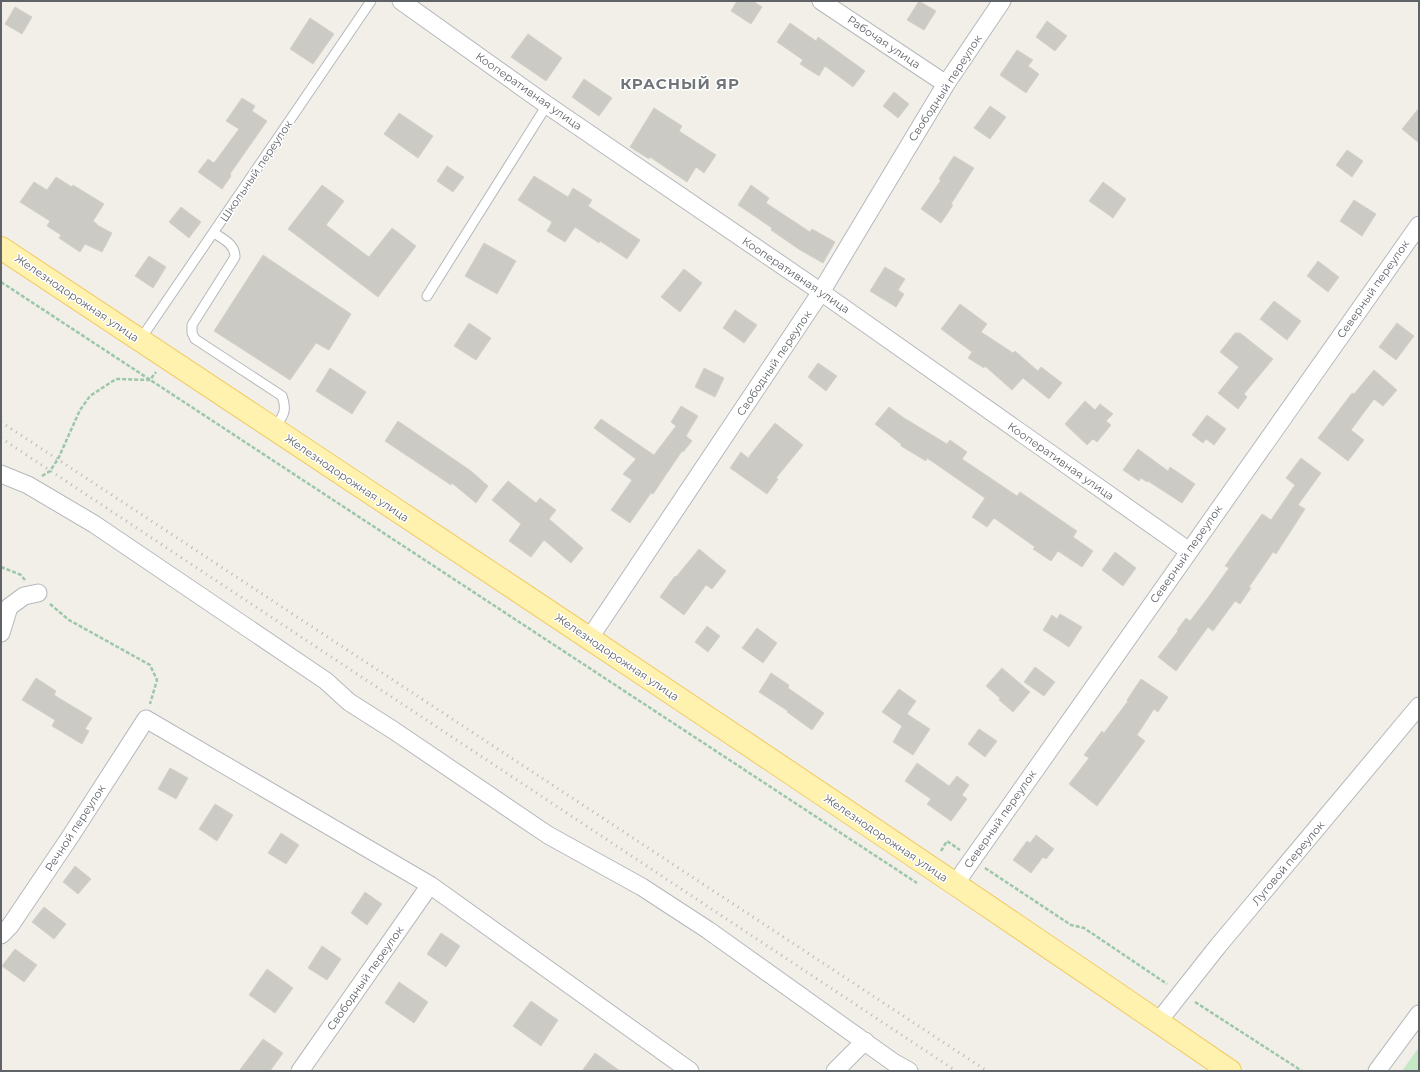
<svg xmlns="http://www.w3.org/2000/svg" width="1420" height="1072" font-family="Montserrat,sans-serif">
<rect width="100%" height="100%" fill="#f1efe8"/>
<path fill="#c5e8c5" d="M 1419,1047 L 1419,1071 L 1402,1071 Z"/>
<path fill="#cccac5" stroke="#d6d1c6" d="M 737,1 L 753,1 L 762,7 L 751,24 L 731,11 Z
M 919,1 L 936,11 L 924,30 L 907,20 Z
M 15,7 L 32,17 L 22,34 L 5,24 Z
M 310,18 L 334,34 L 313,64 L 290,49 Z
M 1047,21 L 1067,36 L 1055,51 L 1036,37 Z
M 790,23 L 816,41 L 818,37 L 865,71 L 853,87 L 825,66 L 819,76 L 800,64 L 803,60 L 777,42 Z
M 528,34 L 562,58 L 546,81 L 511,57 Z
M 1017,50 L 1033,60 L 1028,66 L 1039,74 L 1026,93 L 1000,75 Z
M 584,79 L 612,98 L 599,116 L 572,97 Z
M 894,92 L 909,104 L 898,118 L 883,106 Z
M 242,98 L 255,106 L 252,111 L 267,121 L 230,174 L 231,176 L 222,189 L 198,172 L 208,159 L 214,163 L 239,129 L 226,121 Z
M 990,106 L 1006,117 L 990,139 L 974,128 Z
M 654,108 L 682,126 L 679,131 L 716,155 L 704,173 L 696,167 L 687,182 L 650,157 L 649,159 L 630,147 Z
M 1419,108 L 1419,143 L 1402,129 Z
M 399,113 L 433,136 L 418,158 L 384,134 Z
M 1347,150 L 1363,161 L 1352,177 L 1336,165 Z
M 954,156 L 974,168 L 951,204 L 953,205 L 941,223 L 921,209 L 941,180 L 939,179 Z
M 447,166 L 464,177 L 453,192 L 437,181 Z
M 534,176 L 568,197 L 573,188 L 592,200 L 588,206 L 640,240 L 627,259 L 600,241 L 599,243 L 575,227 L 565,242 L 547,231 L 552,222 L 518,200 Z
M 56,177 L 72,187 L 73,185 L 104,204 L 93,221 L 97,224 L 97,225 L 112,233 L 102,252 L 85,244 L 80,252 L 59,238 L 61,235 L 47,226 L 50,221 L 20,202 L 34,182 L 47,190 Z
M 1103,182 L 1126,199 L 1113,218 L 1089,201 Z
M 322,185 L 344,201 L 326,225 L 369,257 L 392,228 L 416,246 L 378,297 L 288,229 Z
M 751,185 L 769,198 L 766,203 L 810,232 L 812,229 L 835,242 L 823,263 L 800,250 L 771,230 L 772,228 L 738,205 Z
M 1354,200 L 1376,214 L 1362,236 L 1340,221 Z
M 181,207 L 201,222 L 189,238 L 169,222 Z
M 484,243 L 516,261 L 497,294 L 465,276 Z
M 263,255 L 351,314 L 329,350 L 316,343 L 290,380 L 214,331 Z
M 149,256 L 166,267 L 153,288 L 135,276 Z
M 1318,261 L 1339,277 L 1328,292 L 1307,276 Z
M 885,267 L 905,279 L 898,290 L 904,294 L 896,307 L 870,291 Z
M 684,269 L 702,283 L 680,312 L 661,297 Z
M 1274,301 L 1301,321 L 1287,340 L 1260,319 Z
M 960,304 L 987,324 L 981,332 L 1013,353 L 1015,351 L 1038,371 L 1041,367 L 1062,383 L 1049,399 L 1023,378 L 1012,390 L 985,366 L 984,368 L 968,358 L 972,352 L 941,329 Z
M 735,310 L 757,325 L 744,343 L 723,328 Z
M 469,323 L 491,338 L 476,360 L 454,346 Z
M 1397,323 L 1414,336 L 1396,360 L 1379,347 Z
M 1235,333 L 1240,333 L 1273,359 L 1244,394 L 1247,397 L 1238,409 L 1218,393 L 1239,367 L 1220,352 Z
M 818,363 L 837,376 L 826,391 L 808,377 Z
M 330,368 L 366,392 L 352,414 L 316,391 Z
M 704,368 L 724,378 L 715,397 L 695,387 Z
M 1374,370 L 1397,390 L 1383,406 L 1374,399 L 1351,430 L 1364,440 L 1348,461 L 1318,438 L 1352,393 L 1354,394 Z
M 1085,401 L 1095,410 L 1100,404 L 1113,414 L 1106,421 L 1111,425 L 1097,442 L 1093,439 L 1087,445 L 1065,424 Z
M 681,406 L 698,416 L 686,436 L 692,441 L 683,452 L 682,451 L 653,494 L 651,493 L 630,523 L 611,510 L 632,480 L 623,474 L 636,459 L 594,428 L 601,419 L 654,455 L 676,426 L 671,422 Z
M 889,407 L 904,418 L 947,444 L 950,440 L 967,452 L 962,459 L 1017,496 L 1020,492 L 1077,531 L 1073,537 L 1093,551 L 1082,567 L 1058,551 L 1051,561 L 1033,549 L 1035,547 L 994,518 L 987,527 L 972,517 L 985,498 L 927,458 L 926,461 L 901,446 L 901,444 L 875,424 Z
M 1207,415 L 1226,429 L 1214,445 L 1206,439 L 1203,443 L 1192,435 Z
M 398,421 L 471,471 L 488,486 L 476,503 L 452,483 L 451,485 L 385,441 Z
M 775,423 L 803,445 L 776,478 L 778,479 L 767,494 L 730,468 L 741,452 L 748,458 Z
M 1138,449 L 1168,471 L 1170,467 L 1195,484 L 1182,503 L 1148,481 L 1147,482 L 1141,478 L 1139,481 L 1123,470 Z
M 1301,458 L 1321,473 L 1298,505 L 1305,509 L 1276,554 L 1273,552 L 1249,587 L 1251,588 L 1240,604 L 1235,601 L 1213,631 L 1208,627 L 1176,671 L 1158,657 L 1178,631 L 1177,630 L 1186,618 L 1190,621 L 1207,599 L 1229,568 L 1225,566 L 1262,514 L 1271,520 L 1295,485 L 1286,478 Z
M 508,481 L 536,503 L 540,498 L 556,510 L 549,519 L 583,548 L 571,563 L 544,540 L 531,557 L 509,541 L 521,524 L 492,500 Z
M 699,549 L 726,571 L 712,589 L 706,585 L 684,615 L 660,597 L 675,576 L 676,577 Z
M 1115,552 L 1136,568 L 1123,586 L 1102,570 Z
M 1060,614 L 1082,627 L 1069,647 L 1043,630 L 1052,615 L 1057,619 Z
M 707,626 L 720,636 L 708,652 L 695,642 Z
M 757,628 L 777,643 L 763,663 L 742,648 Z
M 1035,667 L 1055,682 L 1044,696 L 1024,682 Z
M 1002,668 L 1030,692 L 1013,712 L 999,700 L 1000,698 L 986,686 Z
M 771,673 L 789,685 L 788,688 L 824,713 L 812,730 L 787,712 L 788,711 L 759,692 Z
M 36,678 L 56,691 L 54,695 L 92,718 L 85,729 L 89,731 L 82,744 L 52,726 L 55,720 L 22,700 Z
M 1141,679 L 1168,697 L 1158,712 L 1154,709 L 1137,735 L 1145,741 L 1097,806 L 1069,784 L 1089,758 L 1084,755 L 1102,731 L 1104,733 L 1128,701 L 1127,700 Z
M 899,689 L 916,701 L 907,714 L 930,729 L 913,755 L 893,742 L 902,726 L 882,712 Z
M 979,729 L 997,741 L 985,757 L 968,744 Z
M 917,763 L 949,786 L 957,776 L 969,785 L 962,795 L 967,799 L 951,821 L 927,804 L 931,799 L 905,781 Z
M 170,768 L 188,778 L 176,799 L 158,789 Z
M 215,804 L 233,815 L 217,841 L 199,829 Z
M 281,833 L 299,845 L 286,864 L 268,853 Z
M 1036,835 L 1054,849 L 1046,859 L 1043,857 L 1031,873 L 1013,860 L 1027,841 L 1030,843 Z
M 75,866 L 91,879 L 78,894 L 63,882 Z
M 365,892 L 382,904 L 367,925 L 351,913 Z
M 44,907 L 66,924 L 54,939 L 32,922 Z
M 441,933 L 460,946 L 446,967 L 427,954 Z
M 322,946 L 341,959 L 327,980 L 308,968 Z
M 15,949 L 37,965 L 24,982 L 2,966 Z
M 267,969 L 293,988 L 275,1013 L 249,995 Z
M 399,982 L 428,1002 L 414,1023 L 385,1003 Z
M 531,1001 L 558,1020 L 541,1046 L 513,1026 Z
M 263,1039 L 283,1053 L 270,1071 L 239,1071 Z
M 595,1053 L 620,1071 L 582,1071 Z"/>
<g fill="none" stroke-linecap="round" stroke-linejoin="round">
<g stroke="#b5b8bc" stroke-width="11">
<path id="lane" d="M 214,233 C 223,239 235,244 235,257 L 192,325 L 192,333 L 195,339 L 282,396 C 288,412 282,417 274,429
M 427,296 L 547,105
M 140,340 L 371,1"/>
</g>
<g stroke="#b5b8bc" stroke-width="19">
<path id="street" d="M 401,1 L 547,105 L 821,292 L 1189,551
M 821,1 L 946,84
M 1,474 L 28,485 L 94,524 L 326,681 L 349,702 L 393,730 L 548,835 L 642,887 L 708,930 L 893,1062 L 909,1071
M 1,633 L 9,607 L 24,596 L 38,593
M 589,639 L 821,292 L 946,84 L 1002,1
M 955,884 L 1419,225
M 1,935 L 10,926 L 70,837 L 146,719 L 430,885 L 690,1071
M 1158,1022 L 1218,946 L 1419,706
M 300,1071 L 430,885
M 835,1071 L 865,1041
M 1377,1071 L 1419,1014"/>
</g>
<g stroke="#f2c960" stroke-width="24">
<path id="primary" d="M 1,248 C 412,520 823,792 1230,1071"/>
</g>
<path stroke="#9cc7a9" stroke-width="2.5" stroke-dasharray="4 2" stroke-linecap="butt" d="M 1,282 L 917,883
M 42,476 L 50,471 L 58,459 L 80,410 L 90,396 L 116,379 L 150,380 L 156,372
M 1,567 L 21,575 L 25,580
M 50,604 L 69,620 L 150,665 L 157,680 L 150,704
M 941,851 L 947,841 L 960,850
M 985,868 L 1071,925 L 1084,928 L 1167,984
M 1195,1002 L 1302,1071"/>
<use href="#lane" stroke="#fff" stroke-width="9"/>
<use href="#street" stroke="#fff" stroke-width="17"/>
<use href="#primary" stroke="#fff2af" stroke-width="22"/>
<path stroke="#b6b7b8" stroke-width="3" stroke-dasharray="1 5" stroke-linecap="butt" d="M 1,422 L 987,1071
M 1,438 L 956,1071"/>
</g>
<g text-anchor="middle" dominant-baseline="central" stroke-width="3" stroke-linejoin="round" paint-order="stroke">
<g font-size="11" fill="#5f6368" stroke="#fff">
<text transform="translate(884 42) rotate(34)">Рабочая улица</text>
<text transform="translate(945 88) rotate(-57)">Свободный переулок</text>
<text transform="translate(529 91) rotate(35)">Кооперативная улица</text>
<text transform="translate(256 171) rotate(-56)">Школьный переулок</text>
<text transform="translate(796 275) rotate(34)">Кооперативная улица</text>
<text transform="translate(1373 289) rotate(-55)">Северный переулок</text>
<text transform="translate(77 298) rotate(34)">Железнодорожная улица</text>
<text transform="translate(774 363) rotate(-56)">Свободный переулок</text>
<text transform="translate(1061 461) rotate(35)">Кооперативная улица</text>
<text transform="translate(347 478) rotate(34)">Железнодорожная улица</text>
<text transform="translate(1186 554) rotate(-55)">Северный переулок</text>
<text transform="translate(617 657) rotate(34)">Железнодорожная улица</text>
<text transform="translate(1000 819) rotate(-55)">Северный переулок</text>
<text transform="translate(75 828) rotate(-57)">Речной переулок</text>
<text transform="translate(886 838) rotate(34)">Железнодорожная улица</text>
<text transform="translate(1288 863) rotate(-50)">Луговой переулок</text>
<text transform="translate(365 978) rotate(-55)">Свободный переулок</text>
</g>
<g font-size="15" font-weight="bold" letter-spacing="1" fill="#70757a" stroke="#fff">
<text x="680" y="83">КРАСНЫЙ ЯР</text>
</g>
</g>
<rect width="1420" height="1072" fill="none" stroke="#5f6368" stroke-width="4"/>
</svg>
